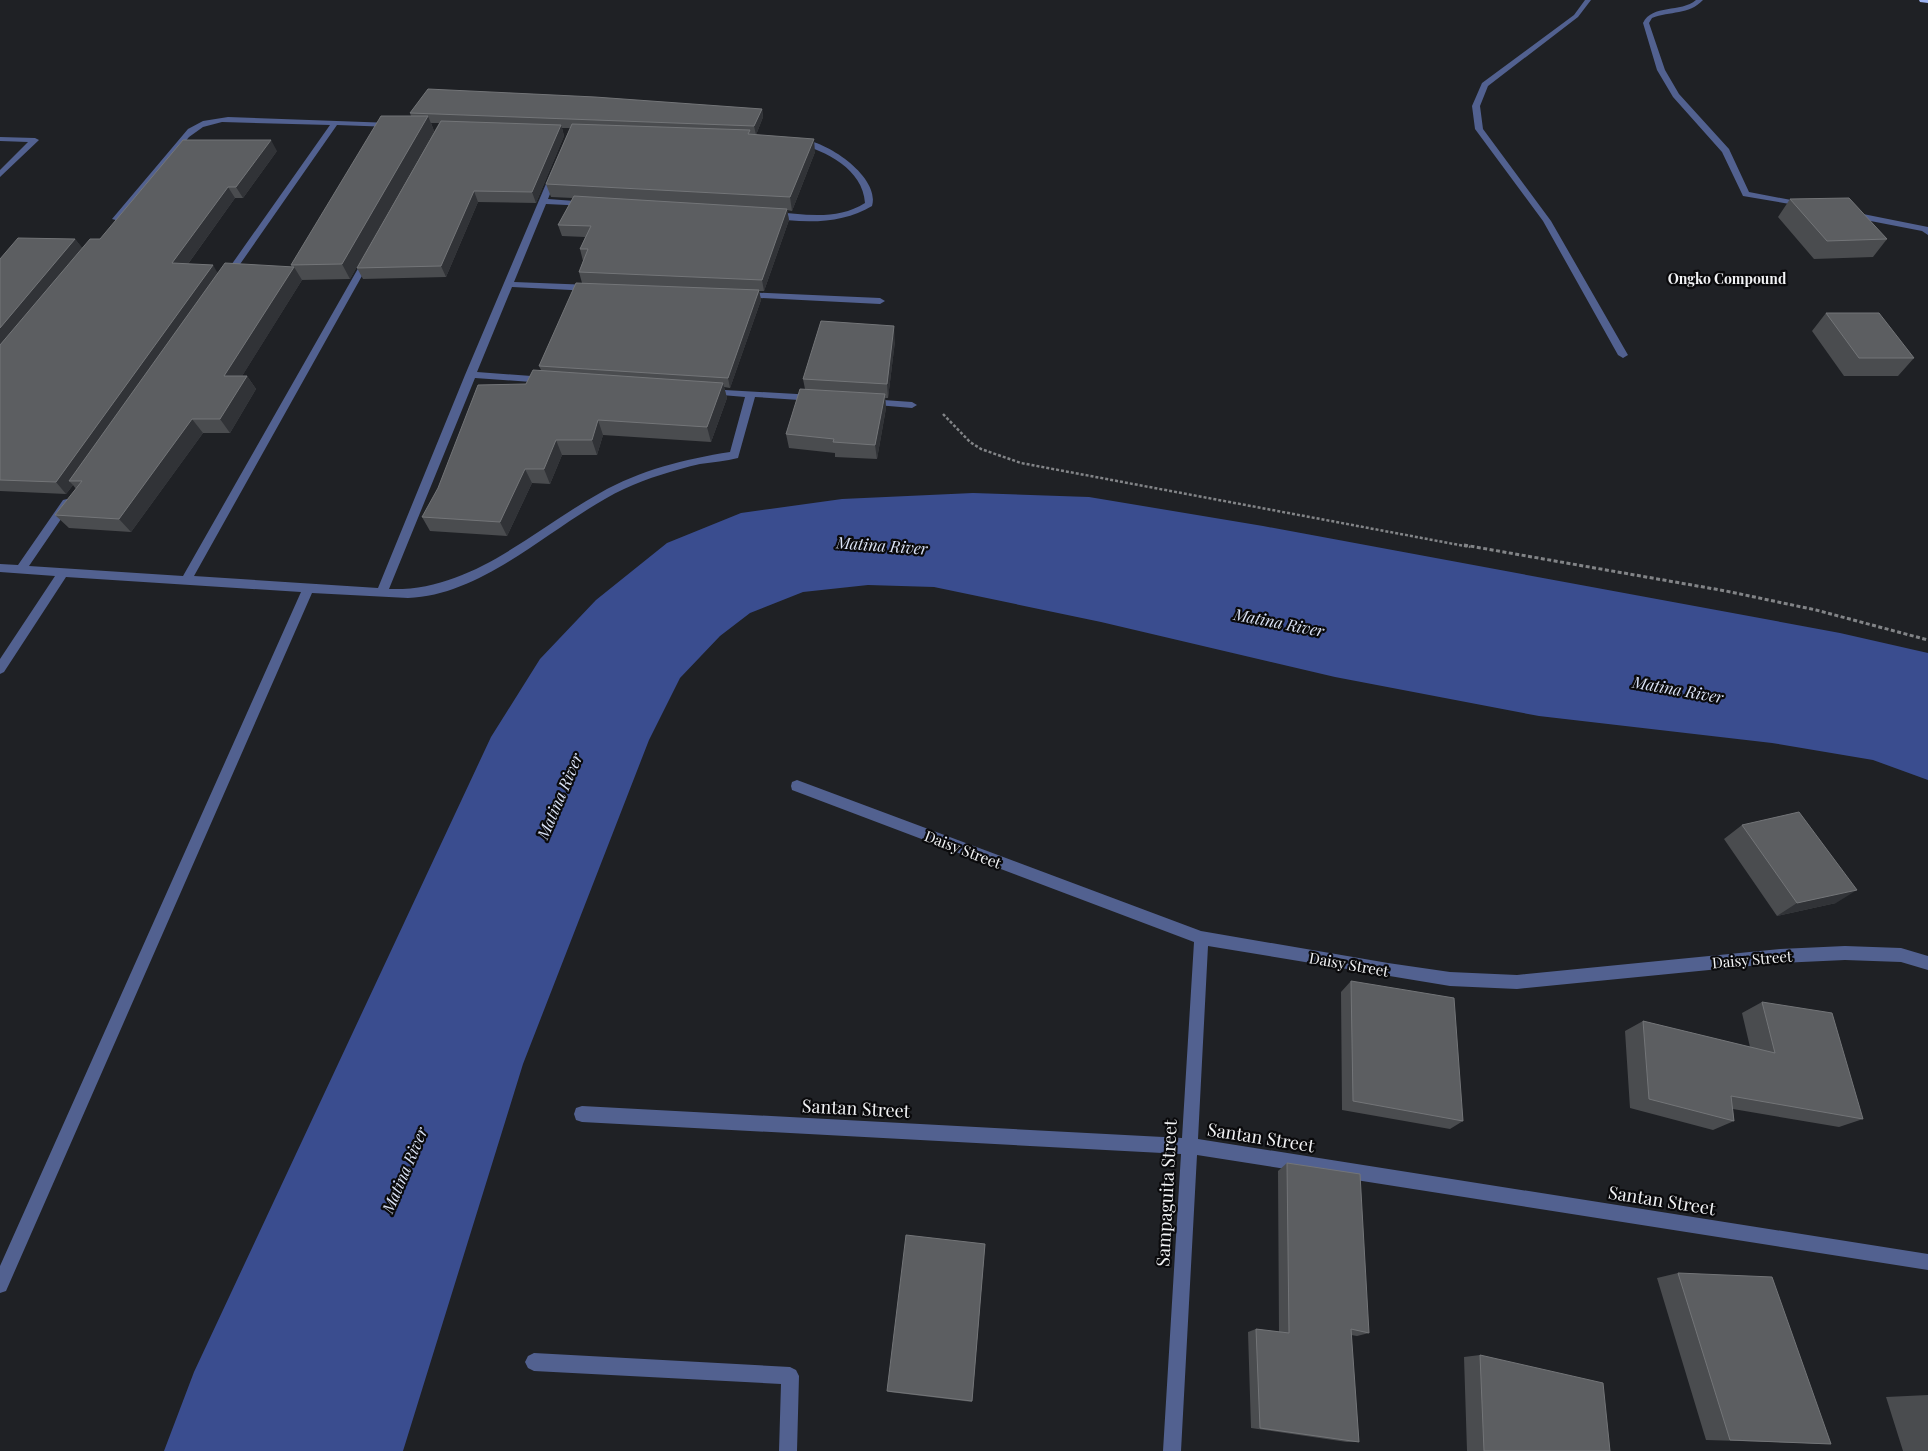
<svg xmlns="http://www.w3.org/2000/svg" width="1928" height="1451" font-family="'Playfair Display',serif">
<rect width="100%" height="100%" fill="#1f2125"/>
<path fill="#3a4d8f" d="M 973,493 L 1089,497 L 1263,526 L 1840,633 L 1928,653 L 1928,780 L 1873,760 L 1772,743 L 1539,716 L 1335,677 L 1101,622 L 934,587 L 868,585 L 803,592 L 750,613 L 720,636 L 680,678 L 649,740 L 523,1064 L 403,1451 L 164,1451 L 194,1372 L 491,737 L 540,659 L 596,600 L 667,543 L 741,513 L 842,499 Z"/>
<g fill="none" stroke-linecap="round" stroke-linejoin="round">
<path stroke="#828487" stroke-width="2.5" stroke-dasharray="3 2" stroke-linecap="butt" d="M 943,414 L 970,442 L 981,449 L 1021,463 L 1470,547"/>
<path stroke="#828487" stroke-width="3" stroke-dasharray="4 2.5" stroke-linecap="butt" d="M 1464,545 L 1726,591 L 1816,610 L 1928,640"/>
<path fill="#526190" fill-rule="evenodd" d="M 1585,0 L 1591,0 L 1578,17 L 1488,86 L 1480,106 L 1483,129 L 1551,221 L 1628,355 L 1623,358 L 1618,355 L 1543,221 L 1475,129 L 1472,106 L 1482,83 L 1574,15 Z
M 1696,0 L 1703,0 C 1689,15 1670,11 1652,18 L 1649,23 L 1665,70 L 1679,94 L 1729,149 L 1749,192 L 1807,203 L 1807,207 L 1743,196 L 1722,152 L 1673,97 L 1657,70 L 1643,23 C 1652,4 1681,13 1696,0 Z
M 228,117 L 392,123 L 396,125 L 392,127 L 337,125 L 229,280 L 226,281 L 222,278 L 330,125 L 222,122 L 203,127 L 189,137 L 119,221 L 112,219 L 188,129 L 203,121 Z
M 0,137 L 35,138 L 39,140 L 0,177 L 0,170 L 28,142 L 0,141 Z
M 796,139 C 822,137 881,176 872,206 C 843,224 802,224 769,217 L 768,215 L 772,212 C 804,214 837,221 865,203 C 863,169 826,151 796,143 Z
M 551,172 L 558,174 L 548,199 L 588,202 L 592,204 L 588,206 L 546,204 L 514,282 L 591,285 L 595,288 L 591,291 L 512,287 L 477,372 L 545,377 L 550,380 L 545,383 L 475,378 L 389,589 C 471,592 533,530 600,493 C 640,470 685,459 730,452 L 745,397 L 710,394 L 705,391 L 707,389 L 814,395 L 819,398 L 814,401 L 755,397 L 738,458 C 726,461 713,462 700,464 C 674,470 648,478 624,489 C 556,521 487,595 408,598 L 312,593 L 6,1291 L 0,1293 L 0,1266 L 301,592 L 66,577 L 4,672 L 0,674 L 0,659 L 55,576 L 0,572 L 0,564 L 18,565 L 63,500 L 67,499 L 72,503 L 29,566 L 183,576 L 364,258 L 368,255 L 372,258 L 194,576 L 378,588 L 465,375 Z
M 1853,212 L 1928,227 L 1928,235 L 1922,231 L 1850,217 L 1850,213 Z
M 743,292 L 880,298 L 885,301 L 880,304 L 740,297 L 740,293 Z
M 869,399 L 912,402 L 917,405 L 912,408 L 865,404 L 864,402 Z
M 797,780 L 1201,931 L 1388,963 L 1450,972 L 1517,975 L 1780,949 L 1845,946 L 1901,948 L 1928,956 L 1928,970 L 1901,962 L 1845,960 L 1780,963 L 1517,989 L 1450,986 L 1208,946 L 1198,1139 L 1928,1254 L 1928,1270 L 1197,1155 L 1181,1451 L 1163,1451 L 1181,1154 L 582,1122 L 576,1120 L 574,1114 L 576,1108 L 582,1106 L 1182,1138 L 1194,942 L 792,790 L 791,786 L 792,782 Z
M 534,1353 L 790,1367 L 796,1370 L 799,1376 L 797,1451 L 779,1451 L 781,1384 L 534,1371 L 528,1368 L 525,1362 L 528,1356 Z"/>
<path fill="#9cb2f0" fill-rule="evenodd" d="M 1919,0 L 1928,0 L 1928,3 L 1920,2 Z"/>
</g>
<path fill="#4a4c4f" d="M 762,109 L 763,117 L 756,135 L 815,152 L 792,211 L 787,210 L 789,220 L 764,291 L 759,291 L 761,300 L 730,388 L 724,387 L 727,398 L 711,442 L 603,435 L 597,455 L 562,455 L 550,484 L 532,483 L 507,536 L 430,531 L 422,517 L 526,384 L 541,370 L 539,366 L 582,283 L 579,272 L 583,261 L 580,249 L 585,237 L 562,236 L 558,225 L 573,198 L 551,197 L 546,184 L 570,128 L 562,128 L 564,136 L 536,203 L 478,202 L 446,277 L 363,279 L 357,268 L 439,123 L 431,123 L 434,131 L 350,279 L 301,280 L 302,280 L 242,376 L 247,376 L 256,389 L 230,433 L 203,433 L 131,532 L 69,528 L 55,515 L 76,489 L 73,485 L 66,494 L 0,491 L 0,259 L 75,239 L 82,248 L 277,151 L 243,198 L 235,198 L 188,264 L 218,273 L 292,267 L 291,265 L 411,116 L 410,113 Z
M 1790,199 L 1887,239 L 1873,257 L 1814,259 L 1778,217 Z
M 1826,313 L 1914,358 L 1898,376 L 1844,376 L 1812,331 Z
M 895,341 L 888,398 L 885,398 L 886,408 L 877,459 L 835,457 L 835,453 L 789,448 L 786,434 L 805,389 L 803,379 Z
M 1742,825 L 1836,903 L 1777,916 L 1724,839 Z
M 1351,981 L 1463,1121 L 1450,1129 L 1342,1110 L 1341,992 Z
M 1762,1002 L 1863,1119 L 1839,1127 L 1733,1109 L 1734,1121 L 1713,1130 L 1630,1108 L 1625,1031 L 1643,1021 L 1750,1047 L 1742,1013 Z
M 1287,1163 L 1369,1333 L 1357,1336 L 1351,1335 L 1359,1442 L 1347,1442 L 1251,1428 L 1248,1332 L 1256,1329 L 1279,1332 L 1278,1171 Z
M 985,1244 L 972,1402 L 889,1392 L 887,1391 Z
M 1678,1273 L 1831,1444 L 1706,1440 L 1657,1278 Z
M 1480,1355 L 1610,1451 L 1467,1451 L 1464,1357 Z
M 1928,1395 L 1928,1451 L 1903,1451 L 1886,1397 Z"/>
<path fill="#313337" d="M 762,109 L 763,117 L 756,135 L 754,126 Z
M 428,116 L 434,131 L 350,279 L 342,264 Z
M 561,125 L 564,136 L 536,203 L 532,192 Z
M 814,139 L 815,152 L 792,211 L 790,197 Z
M 271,140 L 277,151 L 243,198 L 236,187 Z
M 228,187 L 235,198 L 180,275 L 172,263 Z
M 474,191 L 478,202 L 446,277 L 441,266 Z
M 787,209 L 789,220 L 764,291 L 762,280 Z
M 75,239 L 84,250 L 0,351 L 0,328 Z
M 213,265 L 220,277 L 69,481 L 73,485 L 66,494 L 56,482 Z
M 294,267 L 302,280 L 234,389 L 224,376 Z
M 759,290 L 761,300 L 730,388 L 728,378 Z
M 894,326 L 895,341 L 888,398 L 887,384 Z
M 247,376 L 256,389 L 230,433 L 220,419 Z
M 723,383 L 727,398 L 711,442 L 707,427 Z
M 885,394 L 886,408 L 877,459 L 875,445 Z
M 192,419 L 203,433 L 131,532 L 119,519 Z
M 598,420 L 603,435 L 597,455 L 592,440 Z
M 556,440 L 562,455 L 550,484 L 544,469 Z
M 525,469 L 532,483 L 507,536 L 500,522 Z
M 1857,890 L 1836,903 L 1777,916 L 1797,903 Z"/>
<path fill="#5c5e61" stroke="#737578" d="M 428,89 L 595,97 L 762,109 L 754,126 L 410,113 Z
M 381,116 L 428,116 L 342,264 L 291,265 Z
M 441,121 L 561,125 L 532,192 L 474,191 L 441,266 L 357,268 Z
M 572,124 L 750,130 L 748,134 L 814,139 L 790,197 L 546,184 Z
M 183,140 L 271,140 L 236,187 L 228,187 L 172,263 L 213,265 L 56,482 L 0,480 L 0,345 L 90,239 L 100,239 Z
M 574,196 L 787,209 L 762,280 L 579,272 L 588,249 L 580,249 L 591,226 L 558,225 Z
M 1849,198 L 1887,239 L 1827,241 L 1790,199 Z
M 18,238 L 75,239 L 0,328 L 0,259 Z
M 225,263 L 294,267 L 224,376 L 247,376 L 220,419 L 192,419 L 119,519 L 55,515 L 82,481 L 69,481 Z
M 576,283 L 759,290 L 728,378 L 539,366 Z
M 1826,313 L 1879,313 L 1914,358 L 1859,358 Z
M 821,321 L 894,326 L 887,384 L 803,379 Z
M 533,370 L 723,383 L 707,427 L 598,420 L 592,440 L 556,440 L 544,469 L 525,469 L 500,522 L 422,517 L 438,488 L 478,385 L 526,384 Z
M 800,389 L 885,394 L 875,445 L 833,442 L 834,439 L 786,434 Z
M 1799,812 L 1857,890 L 1797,903 L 1742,825 Z
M 1351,981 L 1454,998 L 1463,1121 L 1353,1101 Z
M 1762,1002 L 1832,1013 L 1863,1119 L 1731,1096 L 1734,1121 L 1649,1099 L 1643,1021 L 1775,1053 Z
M 1287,1163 L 1360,1174 L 1369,1333 L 1351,1329 L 1359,1442 L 1260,1428 L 1256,1329 L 1289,1333 Z
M 906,1235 L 985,1244 L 972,1401 L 887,1391 Z
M 1678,1273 L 1772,1277 L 1831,1444 L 1730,1440 Z
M 1480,1355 L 1603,1383 L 1610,1451 L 1484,1451 Z"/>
<g text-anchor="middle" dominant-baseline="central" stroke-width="4.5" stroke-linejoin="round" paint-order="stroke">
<g font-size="14" font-weight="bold" fill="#f2f3f5" stroke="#0a0a0c">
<text x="1727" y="278">Ongko Compound</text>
</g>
<g font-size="15" fill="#f2f3f5" stroke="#0a0a0c">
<text transform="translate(963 849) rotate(21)">Daisy Street</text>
<text transform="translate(1752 959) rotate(-5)">Daisy Street</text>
<text transform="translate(1349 964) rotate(10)">Daisy Street</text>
</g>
<g font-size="16" font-style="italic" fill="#dce4f7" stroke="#0a0a0c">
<text transform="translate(882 545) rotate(4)">Matina River</text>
<text transform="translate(1279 622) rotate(11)">Matina River</text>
<text transform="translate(1678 689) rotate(10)">Matina River</text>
<text transform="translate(559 796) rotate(-67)">Matina River</text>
<text transform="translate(404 1170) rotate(-67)">Matina River</text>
</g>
<g font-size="18" fill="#f2f3f5" stroke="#0a0a0c">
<text transform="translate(856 1108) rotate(3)">Santan Street</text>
<text transform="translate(1261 1137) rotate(9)">Santan Street</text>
<text transform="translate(1166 1193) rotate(-87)">Sampaguita Street</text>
<text transform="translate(1662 1200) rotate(9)">Santan Street</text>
</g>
</g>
</svg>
